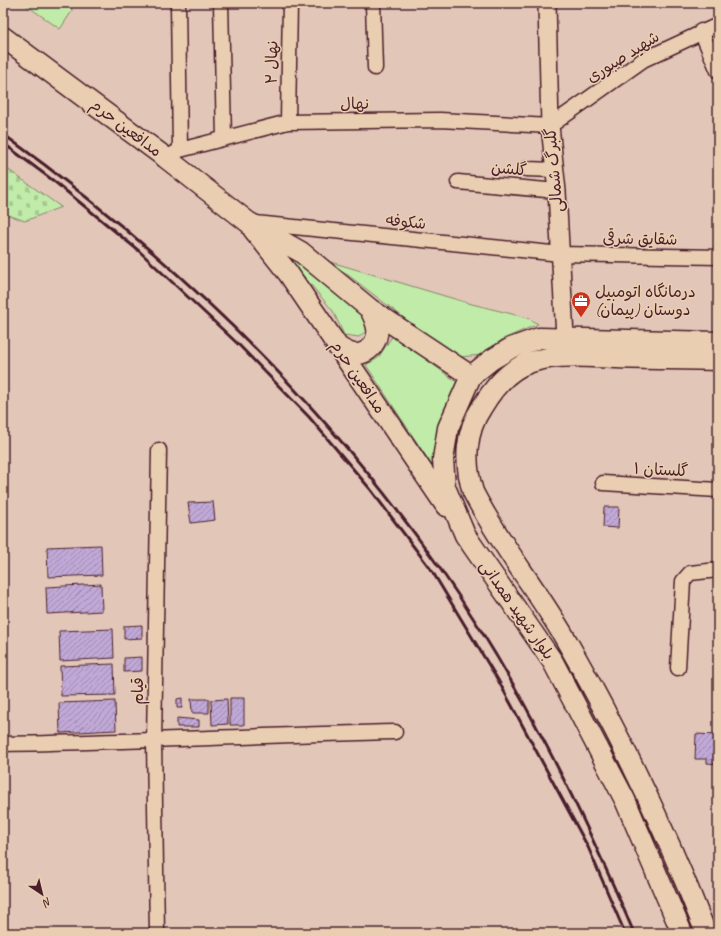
<svg xmlns="http://www.w3.org/2000/svg" width="721" height="936" font-family="Caveat,'Playpen Sans Arabic',sans-serif">
<defs>
<pattern id="cemetery-stones" width="16" height="16" patternUnits="userSpaceOnUse"><rect width="16" height="16" fill="#c0eba8"/><path d="M2 7V4a2 2 0 0 1 4 0v3zM10 15v-3a2 2 0 0 1 4 0v3z" fill="#a6c991"/></pattern>
<pattern id="building-hatch" width="6" height="6" patternUnits="userSpaceOnUse"><rect width="6" height="6" fill="#c0a9d7"/><path d="M-1 1l2-2M0 6l6-6M5 7l2-2" fill="none" stroke="#9e89af"/></pattern>
</defs>
<rect width="100%" height="100%" fill="#e2c7b9"/>
<filter id="ink" filterUnits="userSpaceOnUse"><feTurbulence type="fractalNoise" baseFrequency=".025" numOctaves="2"/><feDisplacementMap in="SourceGraphic" scale="8" xChannelSelector="R" yChannelSelector="G"/><feConvolveMatrix kernelMatrix="1 2 1 2 8 2 1 2 1" color-interpolation-filters="sRGB"/></filter>
<g filter="url(#ink)">
<path fill="#c0eba8" stroke="#85856a" d="M 23,3 L 71,3 L 72,11 L 60,29 Z
M 284,253 L 340,293 L 362,312 L 370,328 L 359,337 L 344,335 L 333,311 Z
M 331,262 L 468,303 L 528,318 L 538,324 L 503,339 L 482,355 L 459,357 L 433,340 Z
M 393,335 L 458,383 L 437,473 L 366,365 L 378,358 Z"/>
<path fill="url(#cemetery-stones)" stroke="#85856a" d="M 3,166 L 61,207 L 25,221 L 3,213 Z"/>
<path fill="url(#building-hatch)" stroke="#4a1f2b" d="M 716,432 L 718,432 L 718,452 L 716,452 Z
M 213,502 L 215,520 L 191,523 L 188,503 Z
M 604,507 L 619,507 L 618,528 L 603,527 Z
M 714,510 L 718,510 L 718,530 L 714,530 Z
M 101,545 L 102,575 L 48,577 L 47,547 Z
M 101,584 L 102,611 L 47,614 L 46,587 Z
M 142,625 L 142,638 L 124,639 L 124,626 Z
M 113,629 L 114,658 L 60,661 L 59,631 Z
M 142,657 L 142,671 L 124,672 L 124,658 Z
M 114,664 L 115,695 L 61,696 L 60,666 Z
M 182,698 L 182,708 L 177,708 L 177,699 Z
M 230,698 L 244,698 L 244,725 L 230,725 Z
M 191,699 L 209,699 L 209,713 L 192,713 Z
M 227,699 L 228,724 L 212,725 L 211,700 Z
M 115,701 L 116,730 L 60,733 L 59,703 Z
M 177,718 L 199,720 L 199,727 L 177,727 Z
M 696,734 L 718,735 L 718,764 L 707,763 L 707,759 L 695,759 Z"/>
<g fill="none" stroke-linecap="round" stroke-linejoin="round">
<g stroke="#4a1f2b" stroke-width="17">
<path id="minor" d="M 178,3 L 180,150
M 221,3 L 224,138
M 373,3 L 375,68
M 701,31 L 718,71
M 288,122 L 290,3
M 166,158 L 180,150 L 288,122 L 440,120 L 550,126 L 643,60 L 718,25
M 526,169 L 555,170
M 458,182 L 557,191
M 255,223 L 561,254 L 718,257
M 603,483 L 718,490
M 678,668 L 683,581 L 690,573 L 718,570
M 3,744 C 134,742 265,735 395,732
M 157,933 L 154,741 L 159,450"/>
</g>
<g stroke="#4a1f2b" stroke-width="20">
<path id="tertiary" d="M 547,3 L 550,126 L 557,191 L 565,337"/>
</g>
<g stroke="#4a1f2b" stroke-width="23">
<path id="secondary" d="M 3,37 L 166,158 L 248,222 L 301,252 L 370,309 L 471,376
M 253,229 L 288,273 L 446,506
M 338,347 C 342,349 349,354 355,354 C 370,355 381,338 376,324 C 375,319 372,314 370,309
M 682,933 L 625,800 L 553,662 L 465,535 L 445,487 L 443,459 L 448,428 L 471,376 L 491,360 L 511,348 L 539,338 L 718,342
M 706,933 C 667,832 619,733 565,638 C 536,588 499,543 473,492 C 464,463 465,432 482,407 C 492,390 504,375 521,366 C 550,352 587,357 617,358 C 651,359 684,359 718,360"/>
</g>
<use href="#minor" stroke="#eaceb1" stroke-width="14"/>
<use href="#tertiary" stroke="#eaceb1" stroke-width="17"/>
<use href="#secondary" stroke="#eaceb1" stroke-width="20"/>
<path stroke="#4a1f2b" stroke-width="3" d="M 3,134 C 169,254 320,398 439,567 C 519,681 580,806 634,933
M 3,143 L 55,182 L 139,251 L 239,345 L 309,417 L 371,490 L 432,571 L 498,680 L 588,847 L 625,933"/>
</g>
</g>
<defs>
<g id="office-pin" transform="scale(1)"><path d="M0 17L-7.5 6A9.5 9.5 0 1 1 7.5 6Z" fill="#c8321e" stroke="#eaceb1"/><path d="M-6-3h4V-5.5h4V-3h4V5H-6ZM-1-4.5V-3h2v-1.5ZM-6 0V1H6V0Z" fill="#fff"/></g>
</defs>
<g fill-rule="evenodd">
<use href="#office-pin" x="581" y="301"/>
</g>
<g text-anchor="middle" dominant-baseline="central" stroke-width="3" stroke-linejoin="round" paint-order="stroke">
<g font-size="16" fill="#4a1f2b" stroke="#eaceb1">
<text transform="translate(623 57) rotate(-32)">شهید صبوری</text>
<text transform="translate(272 62) rotate(-89)">نهال ۲</text>
<text transform="translate(355 104) rotate(-1)">نهال</text>
<text transform="translate(126 128) rotate(37)">مدافعین حرم</text>
<text transform="translate(509 169) rotate(5)">گلشن</text>
<text transform="translate(554 170) rotate(-95)">گلبرگ شمالی</text>
<text transform="translate(406 222) rotate(6)">شکوفه</text>
<text transform="translate(640 239) rotate(1)">شقایق شرقی</text>
<text transform="translate(358 377) rotate(56)">مدافعین حرم</text>
<text transform="translate(661 470) rotate(3)">گلستان ۱</text>
<text transform="translate(517 610) rotate(55)">بلوار شهید همدانی</text>
<text transform="translate(138 691) rotate(-89)">قیام</text>
</g>
<g font-size="16" fill="#4a1f2b" stroke="#eaceb1" text-anchor="start">
<text x="595" y="292">درمانگاه اتومبیل<tspan x="595" dy="18">دوستان (پیمان)</tspan></text>
</g>
</g>
<rect width="721" height="936" fill="none" stroke="#eaceb1" stroke-width="16"/>
<rect x="8" y="8" width="705" height="920" fill="none" stroke="#4a1f2b" stroke-width="1.5" filter="url(#ink)"/>
<g transform="translate(42 894) rotate(145)" stroke="#eaceb1" stroke-width="3" paint-order="stroke">
<path d="M0-3L7 15L0 10L-7 15Z" fill="#4a1f2b"/>
<text y="-6" font-size="11" font-weight="bold" text-anchor="middle" fill="#4a1f2b">N</text>
</g>
</svg>
